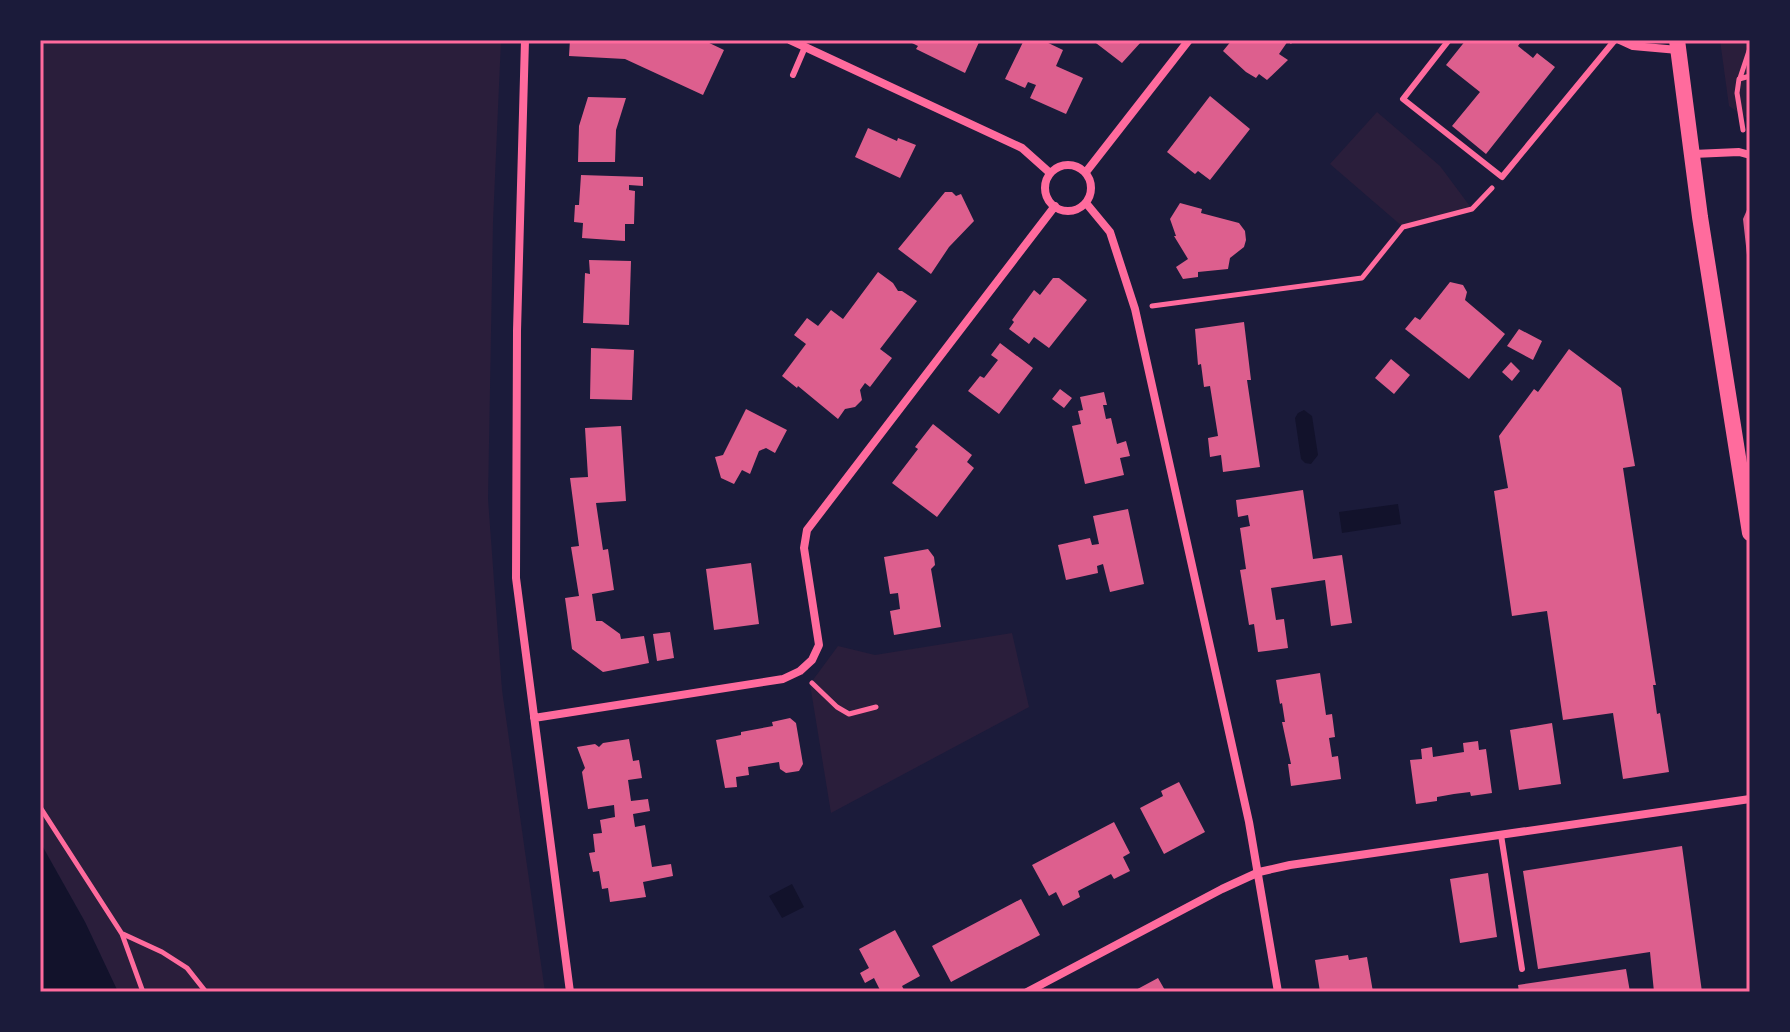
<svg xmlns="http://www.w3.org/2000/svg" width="1790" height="1032" font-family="'PT Sans Narrow',sans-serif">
<rect width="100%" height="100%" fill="#1b1b3a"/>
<path fill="#2a1e3b" d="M 40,40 L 501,40 L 493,222 L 488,499 L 502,690 L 545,992 L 118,992 L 85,922 L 40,842 Z
M 1720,40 L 1750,40 L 1750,120 L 1729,106 Z
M 1377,112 L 1440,166 L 1472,209 L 1403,227 L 1330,164 Z
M 1012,633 L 1029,707 L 831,813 L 810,684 L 838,646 L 875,655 Z"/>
<path fill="#12122b" d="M 1304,410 L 1312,416 L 1318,455 L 1311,464 L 1305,463 L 1301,459 L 1295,418 L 1298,413 Z
M 1398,504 L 1401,524 L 1342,533 L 1339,512 Z
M 40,842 L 85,922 L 118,992 L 40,992 Z
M 792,884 L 804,907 L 782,918 L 769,896 Z"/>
<path fill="#dd5f8e" d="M 570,40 L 703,40 L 724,50 L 703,95 L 625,59 L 569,56 Z
M 906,40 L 980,40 L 965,73 L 916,49 L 918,46 Z
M 1024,40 L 1042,40 L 1063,50 L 1056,66 L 1083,78 L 1066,114 L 1030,98 L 1036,85 L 1028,82 L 1025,88 L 1005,79 Z
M 1092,40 L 1141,40 L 1141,42 L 1122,63 Z
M 1232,40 L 1294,40 L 1291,44 L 1288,41 L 1279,54 L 1288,60 L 1267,80 L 1259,74 L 1256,78 L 1246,72 L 1223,51 Z
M 1466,40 L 1522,40 L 1518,46 L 1533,58 L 1537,53 L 1555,67 L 1486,154 L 1452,126 L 1480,92 L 1446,65 Z
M 1210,96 L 1250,129 L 1210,180 L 1198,171 L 1195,174 L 1167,152 Z
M 588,97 L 626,98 L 616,130 L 615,162 L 578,162 L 579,126 Z
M 868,128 L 897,141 L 898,138 L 916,145 L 900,178 L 855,157 Z
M 581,175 L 643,177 L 643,186 L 629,185 L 629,190 L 635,191 L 634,224 L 625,224 L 625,241 L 582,238 L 583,223 L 574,222 L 575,205 L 579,205 Z
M 945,192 L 952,192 L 956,196 L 961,194 L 974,221 L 949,247 L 931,274 L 898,249 Z
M 1180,203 L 1202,209 L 1201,213 L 1239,223 L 1245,231 L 1246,240 L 1244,247 L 1230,258 L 1228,269 L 1198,272 L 1198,277 L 1183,279 L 1176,267 L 1188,259 L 1174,236 L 1176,236 L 1170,219 Z
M 1750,203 L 1750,264 L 1748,264 L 1743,219 Z
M 589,260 L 631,261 L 629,325 L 583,323 L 585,273 L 590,274 Z
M 878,272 L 893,283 L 898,291 L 902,291 L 917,301 L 880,349 L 892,358 L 870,387 L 865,383 L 860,390 L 862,400 L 855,407 L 845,409 L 838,419 L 798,386 L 797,388 L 782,376 L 806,344 L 794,335 L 807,318 L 818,326 L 831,310 L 843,319 Z
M 1053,278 L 1059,278 L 1087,300 L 1049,348 L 1034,337 L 1029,344 L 1009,329 L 1014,322 L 1012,320 L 1034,290 L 1040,295 Z
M 1450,282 L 1463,285 L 1467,292 L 1465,300 L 1505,334 L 1469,379 L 1405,329 L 1415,317 L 1420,320 Z
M 1244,322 L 1251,380 L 1247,380 L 1260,467 L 1223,472 L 1221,455 L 1210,457 L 1208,438 L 1218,436 L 1210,386 L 1204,387 L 1201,364 L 1198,365 L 1195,329 Z
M 1519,329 L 1542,341 L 1533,360 L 1507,346 Z
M 1000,343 L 1033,368 L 999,414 L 968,391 L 980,376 L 984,378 L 998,360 L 991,355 Z
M 591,348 L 634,350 L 632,400 L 590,399 Z
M 1569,349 L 1621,388 L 1635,466 L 1623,468 L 1655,680 L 1656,685 L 1653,685 L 1657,714 L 1660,713 L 1669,772 L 1623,779 L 1613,713 L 1563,720 L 1547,611 L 1512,616 L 1494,491 L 1508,488 L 1499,436 L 1534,389 L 1538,392 Z
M 1391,359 L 1410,375 L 1394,394 L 1375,378 Z
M 1511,362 L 1520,371 L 1512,381 L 1502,372 Z
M 1060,389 L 1072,398 L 1064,408 L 1052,399 Z
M 1104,392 L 1107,405 L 1103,405 L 1106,419 L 1111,418 L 1117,444 L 1126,441 L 1130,456 L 1120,458 L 1124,475 L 1085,484 L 1072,426 L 1081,424 L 1078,411 L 1083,410 L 1080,397 Z
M 746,409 L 787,430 L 775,453 L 766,448 L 759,451 L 750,474 L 742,470 L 734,484 L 721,478 L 715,457 L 723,455 Z
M 933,424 L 972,455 L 967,462 L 974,468 L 937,517 L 892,483 L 918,449 L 915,447 Z
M 621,426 L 626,501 L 596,503 L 603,550 L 608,549 L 614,590 L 592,594 L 596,621 L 602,621 L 620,634 L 621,639 L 644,636 L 649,663 L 603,672 L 572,649 L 565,598 L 579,596 L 571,547 L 579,546 L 570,478 L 588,477 L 585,428 Z
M 1303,490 L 1313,559 L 1342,555 L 1352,623 L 1331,626 L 1325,580 L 1271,588 L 1276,620 L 1284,619 L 1288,648 L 1258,652 L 1254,624 L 1249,625 L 1240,570 L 1246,569 L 1240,528 L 1250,526 L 1249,521 L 1248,515 L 1238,517 L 1236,500 Z
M 1128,509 L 1144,584 L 1110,592 L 1103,564 L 1097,566 L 1098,573 L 1066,580 L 1058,545 L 1090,538 L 1092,545 L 1099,544 L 1093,516 Z
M 928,549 L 934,557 L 935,565 L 931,569 L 941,627 L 894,635 L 890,611 L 900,609 L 898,593 L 890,594 L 884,557 Z
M 751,563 L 759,624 L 714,630 L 706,569 Z
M 670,632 L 674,658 L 657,661 L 653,634 Z
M 1320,673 L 1326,715 L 1332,714 L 1335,737 L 1329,738 L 1332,757 L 1338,756 L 1341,779 L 1291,786 L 1288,764 L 1291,764 L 1282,722 L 1285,722 L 1282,703 L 1280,704 L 1276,680 Z
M 790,718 L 796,723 L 803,764 L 799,771 L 786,773 L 780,769 L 779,762 L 748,767 L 749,775 L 736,777 L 737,787 L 725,788 L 716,740 L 741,735 L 741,732 L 773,726 L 772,722 Z
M 1552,723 L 1561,784 L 1519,790 L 1510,730 Z
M 629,739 L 633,761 L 639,760 L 642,778 L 628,780 L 631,801 L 648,799 L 650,811 L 633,814 L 635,827 L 645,825 L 652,867 L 671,864 L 673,876 L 643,882 L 646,897 L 610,902 L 608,888 L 602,889 L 599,871 L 593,872 L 589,853 L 595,852 L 593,834 L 602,833 L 600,820 L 615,817 L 614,805 L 588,809 L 582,772 L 585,768 L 577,747 L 595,744 L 599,747 L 603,743 Z
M 1478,741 L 1479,750 L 1486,749 L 1492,793 L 1471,796 L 1470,792 L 1454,794 L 1437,797 L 1437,801 L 1416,804 L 1410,760 L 1422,759 L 1421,749 L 1432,747 L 1433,757 L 1464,752 L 1463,743 Z
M 1179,782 L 1205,832 L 1164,854 L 1140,808 L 1163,796 L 1161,791 Z
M 1114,822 L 1130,853 L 1123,857 L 1130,871 L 1114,879 L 1111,874 L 1078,891 L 1080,897 L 1063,906 L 1056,892 L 1049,896 L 1032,865 Z
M 1682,846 L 1702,992 L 1654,992 L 1650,952 L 1538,969 L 1523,871 Z
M 1488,873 L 1497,937 L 1460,943 L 1450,879 Z
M 1021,899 L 1040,935 L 951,982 L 932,946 Z
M 895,930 L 920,976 L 902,986 L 904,990 L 900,992 L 881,992 L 874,978 L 865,983 L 860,973 L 869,968 L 859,949 Z
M 1348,955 L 1349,960 L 1367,957 L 1373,992 L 1320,992 L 1315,960 Z
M 1626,969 L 1630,992 L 1519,992 L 1518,985 Z
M 1158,978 L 1166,992 L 1132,992 Z"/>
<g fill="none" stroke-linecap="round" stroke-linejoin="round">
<path stroke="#ff6b9d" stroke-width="5" d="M 1740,78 L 1750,48
M 1743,130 L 1737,93 L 1739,79 L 1750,76
M 1152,306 L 1362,278 L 1403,227 L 1472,209 L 1492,188
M 812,683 L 837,707 L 849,714 L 876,707
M 40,807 L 122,934 L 143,992
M 123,934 L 162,952 L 187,968 L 206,992"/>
<path stroke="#ff6b9d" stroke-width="6" d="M 1449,40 L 1403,99 L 1502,177 L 1615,40
M 793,75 L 805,47
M 1501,835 L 1522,969"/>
<path stroke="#ff6b9d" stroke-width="8" d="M 525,40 L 517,331 L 516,578 L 570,992
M 790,40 L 1022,148 L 1050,173
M 1620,40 L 1633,46 L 1678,50
M 1693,154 L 1739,152 L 1750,155
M1045 188a23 23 0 1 1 46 0a23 23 0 1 1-46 0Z
M 1086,172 L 1189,40
M 1086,203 L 1110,232 L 1135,309 L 1249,822 L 1278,992
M 534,718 L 783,679 L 800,671 L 812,660 L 819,645 L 804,548 L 807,530 L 1055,206
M 1027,992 L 1222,889 L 1259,872 L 1290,865 L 1750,799"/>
<path stroke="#ff6b9d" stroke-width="16" d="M 1677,40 L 1700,217 L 1750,533"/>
</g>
<rect width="1790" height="1032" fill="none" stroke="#1b1b3a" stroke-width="84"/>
<rect x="42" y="42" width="1706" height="948" fill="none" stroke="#ff6b9d" stroke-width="3"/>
</svg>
